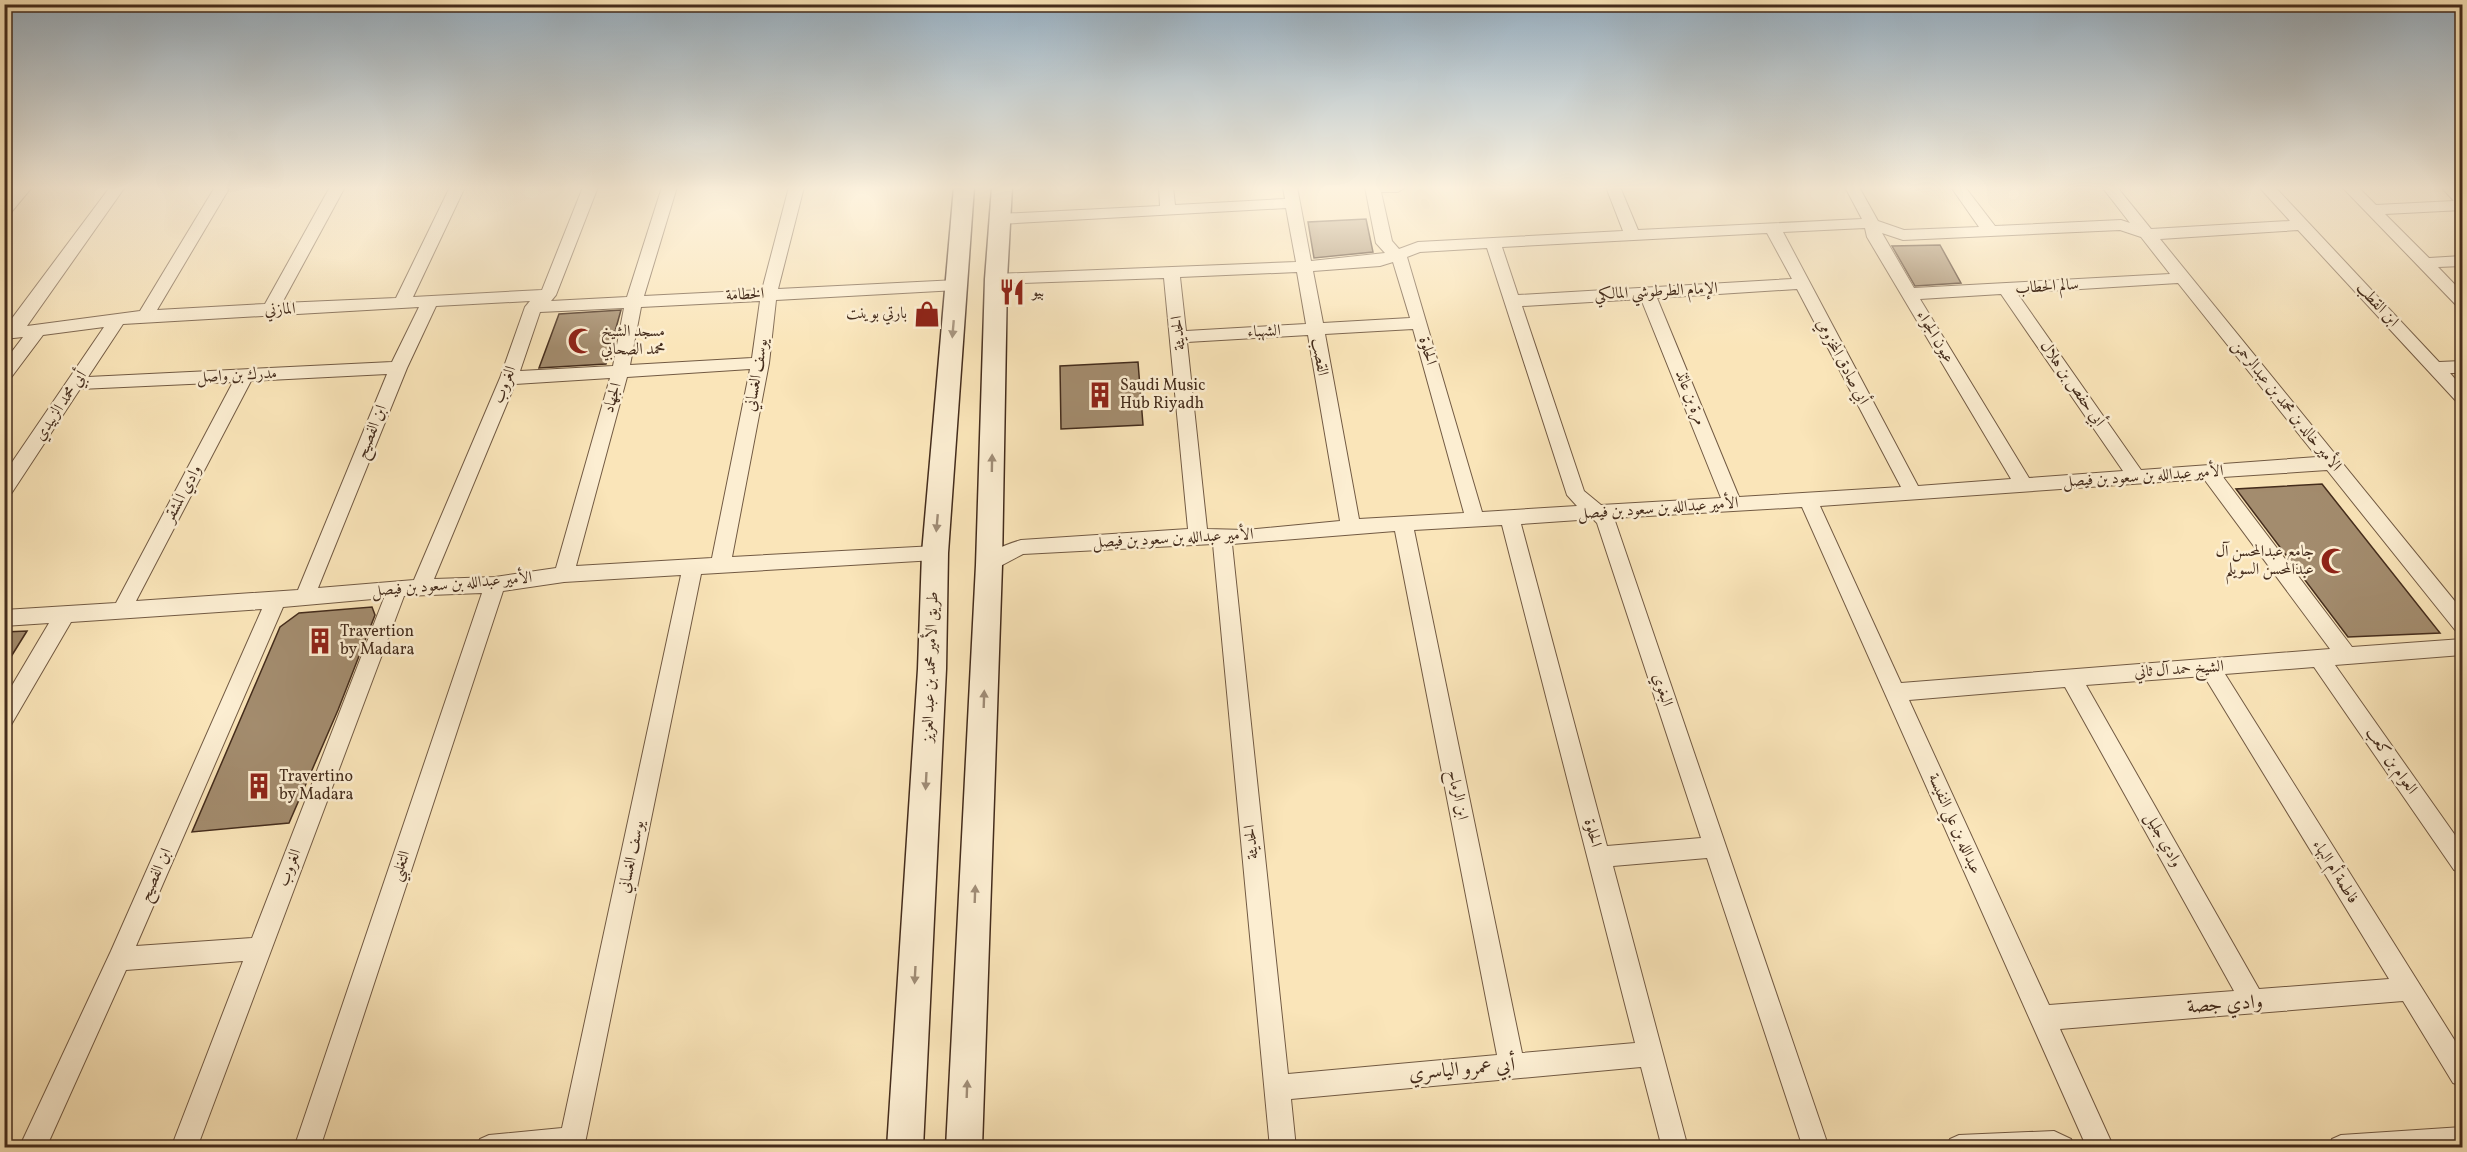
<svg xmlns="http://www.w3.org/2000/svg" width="2467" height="1152" font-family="Vollkorn,Amiri,serif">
<rect width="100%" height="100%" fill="#fae5b9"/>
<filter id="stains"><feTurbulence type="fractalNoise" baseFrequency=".00333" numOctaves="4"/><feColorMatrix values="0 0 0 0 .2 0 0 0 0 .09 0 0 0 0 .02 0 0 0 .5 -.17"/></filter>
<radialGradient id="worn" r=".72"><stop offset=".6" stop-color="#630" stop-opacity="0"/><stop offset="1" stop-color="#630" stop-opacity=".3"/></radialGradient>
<path fill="#a38c6e" stroke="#442c1c" stroke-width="1.5" d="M 1366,219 L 1373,252 L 1314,258 L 1308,222 Z
M 1940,245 L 1961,283 L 1915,286 L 1892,246 Z
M 621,310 L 606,364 L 539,368 L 559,314 Z
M 1138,362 L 1143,425 L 1061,429 L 1060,366 Z
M 2322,484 L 2440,633 L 2348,637 L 2236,489 Z
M 372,607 L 375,615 L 338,710 L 289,823 L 192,832 L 280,627 L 299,613 Z
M 27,631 L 4,668 L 4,632 Z"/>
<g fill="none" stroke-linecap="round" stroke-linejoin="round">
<g stroke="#725a43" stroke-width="2">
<path id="street" d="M 16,187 L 32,187 L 9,215 L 4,217 L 4,201 Z
M 110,187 L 125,187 L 27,326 L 140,311 L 215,187 L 230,187 L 157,310 L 265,304 L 330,187 L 345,187 L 282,303 L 396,298 L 450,187 L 465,187 L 413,297 L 542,290 L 583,187 L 598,187 L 556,295 L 551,301 L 627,297 L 662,187 L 677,187 L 644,296 L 762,290 L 789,187 L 804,187 L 778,289 L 957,280 L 965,285 L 957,290 L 776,300 L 769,363 L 732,557 L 935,546 L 942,548 L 945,553 L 942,558 L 935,560 L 701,574 L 584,1148 L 476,1148 L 480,1139 L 489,1135 L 562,1128 L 681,575 L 564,582 L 503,591 L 320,1148 L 294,1148 L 482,593 L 404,596 L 197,1148 L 171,1148 L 243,961 L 126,970 L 46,1148 L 19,1148 L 111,951 L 262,609 L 71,622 L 11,725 L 4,728 L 4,699 L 49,623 L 4,626 L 4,610 L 116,603 L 233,382 L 80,389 L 11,494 L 4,496 L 4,474 L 104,327 L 43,335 L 10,379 L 4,381 L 4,362 L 23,337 L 4,339 L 4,329 ZM 530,301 L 525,307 L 500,378 L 414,580 L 318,588 L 407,368 L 436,306 ZM 760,301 L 752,358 L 630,365 L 641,307 ZM 419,307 L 392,362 L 88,377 L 123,324 ZM 624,308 L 613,366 L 520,371 L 540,312 ZM 750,369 L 712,558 L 576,566 L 627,377 ZM 387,374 L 298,590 L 136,601 L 251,381 ZM 610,378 L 556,568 L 495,577 L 434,579 L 515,384 ZM 384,598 L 252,938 L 136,946 L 283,607 Z
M 1159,187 L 1173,187 L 1175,205 L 1285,199 L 1283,187 L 1297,187 L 1311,261 L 1385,253 L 1376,243 L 1365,187 L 1406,187 L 1398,192 L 1381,192 L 1392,241 L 1399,249 L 1418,242 L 1623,231 L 1606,187 L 1620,187 L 1638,230 L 1862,219 L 1845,187 L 1859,187 L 1878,221 L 1904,230 L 1979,227 L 1951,187 L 1965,187 L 1995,226 L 2121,220 L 2130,223 L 2102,187 L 2117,187 L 2151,229 L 2290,221 L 2259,187 L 2275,187 L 2439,362 L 2462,361 L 2462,373 L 2450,373 L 2462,387 L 2462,403 L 2456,401 L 2298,230 L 2160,239 L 2462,610 L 2462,632 L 2455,630 L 2327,470 L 2223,477 L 2352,647 L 2462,639 L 2462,655 L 2335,665 L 2462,845 L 2462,873 L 2454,870 L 2314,667 L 2225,674 L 2462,1052 L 2462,1086 L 2453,1083 L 2403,1001 L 2060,1029 L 2114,1148 L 2087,1148 L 1802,507 L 1614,518 L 1829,1148 L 1803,1148 L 1707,858 L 1613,866 L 1688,1148 L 1662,1148 L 1641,1067 L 1291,1099 L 1296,1148 L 1270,1148 L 1213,544 L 1023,554 L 989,572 L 982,570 L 979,565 C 987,551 1007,544 1021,540 L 1188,529 L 1164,278 L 996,284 L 988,279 L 996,274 L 1296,262 L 1286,208 L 1000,224 L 992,219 L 1000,214 L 1160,206 ZM 1865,228 L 1867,237 L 2011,479 L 1918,486 L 1783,232 ZM 2120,230 L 2141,237 L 2170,274 L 1914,288 L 1882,233 L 1903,240 ZM 1767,233 L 1792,279 L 1518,295 L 1502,247 ZM 1487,248 L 1567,495 L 1577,506 L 1482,512 L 1407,257 L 1420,252 ZM 1393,262 L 1410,318 L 1323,323 L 1313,271 L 1380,266 ZM 1297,272 L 1306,324 L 1186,331 L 1180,277 ZM 2178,283 L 2317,457 L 2141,470 L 2017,293 ZM 1797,289 L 1901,487 L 1739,497 L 1657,298 ZM 2001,294 L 2123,471 L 2029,478 L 1920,299 ZM 1641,299 L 1721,498 L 1601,505 L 1584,491 L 1522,306 ZM 1413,329 L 1464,513 L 1359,519 L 1325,334 ZM 1308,335 L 1340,521 L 1246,530 L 1207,529 L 1187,342 ZM 2204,479 L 2330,649 L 1901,683 L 1820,506 ZM 1593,519 L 1597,523 L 1701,838 L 1607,846 L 1521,524 ZM 1502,525 L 1635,1043 L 1522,1053 L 1414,530 ZM 1395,531 L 1497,1055 L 1288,1074 L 1232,544 ZM 2204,676 L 2389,979 L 2259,989 L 2086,685 ZM 2065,687 L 2234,991 L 2049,1005 L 1909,700 Z
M 2342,187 L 2358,187 L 2376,205 L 2454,201 L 2441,187 L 2456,187 L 2462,192 L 2462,210 L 2385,214 L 2429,258 L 2462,256 L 2462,266 L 2438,267 L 2462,292 L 2462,306 L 2456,305 Z
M 2462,1127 L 2462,1148 L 2328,1148 L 2332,1139 L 2341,1135 Z
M 2054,1131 L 2071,1139 L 2075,1148 L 1946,1148 L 1950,1139 L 1959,1135 Z"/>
</g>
<g stroke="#442c1c" stroke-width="3">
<path id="secondary" d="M 954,187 L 974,187 L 948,553 L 946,669 L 923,1148 L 887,1148 L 918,669 L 922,553 Z
M 992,187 L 1012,187 L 1007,279 L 1002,565 L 982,1148 L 946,1148 L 976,565 L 985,279 Z"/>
</g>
<use href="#street" fill="#fceed2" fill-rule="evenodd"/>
<use href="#secondary" fill="#fceed2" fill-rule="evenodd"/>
</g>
<defs><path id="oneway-solid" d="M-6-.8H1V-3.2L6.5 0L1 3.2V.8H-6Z" transform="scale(1.5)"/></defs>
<g fill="#a08d77">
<use href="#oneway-solid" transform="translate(953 329) rotate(95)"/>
<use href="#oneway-solid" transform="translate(992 463) rotate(-89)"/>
<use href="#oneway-solid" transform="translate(937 523) rotate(95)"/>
<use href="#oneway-solid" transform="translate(984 699) rotate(-88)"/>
<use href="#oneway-solid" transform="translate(926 781) rotate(93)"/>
<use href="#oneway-solid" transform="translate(975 894) rotate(-88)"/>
<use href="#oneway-solid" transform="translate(915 975) rotate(93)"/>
<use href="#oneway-solid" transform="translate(967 1089) rotate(-88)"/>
</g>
<linearGradient id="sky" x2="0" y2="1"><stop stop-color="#96aec0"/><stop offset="0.54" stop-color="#fdf3e0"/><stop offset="1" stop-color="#fdf3e0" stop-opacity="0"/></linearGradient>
<rect width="2467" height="348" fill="url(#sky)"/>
<defs>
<g id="restaurant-bare" transform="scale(2.07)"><path d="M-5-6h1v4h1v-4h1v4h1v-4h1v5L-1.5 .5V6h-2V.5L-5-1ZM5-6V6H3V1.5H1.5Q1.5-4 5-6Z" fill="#8f2418" stroke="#fceed2" stroke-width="2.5" paint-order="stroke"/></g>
<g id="shop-bare" transform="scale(2.07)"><path d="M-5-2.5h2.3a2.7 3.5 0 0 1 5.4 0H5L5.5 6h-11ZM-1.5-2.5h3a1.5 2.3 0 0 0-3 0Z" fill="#8f2418" stroke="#fceed2" stroke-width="2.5" paint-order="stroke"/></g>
<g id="mosque-bare" transform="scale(2.07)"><path d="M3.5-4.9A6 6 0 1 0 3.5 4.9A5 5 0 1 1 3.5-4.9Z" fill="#8f2418" stroke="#fceed2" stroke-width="2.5" paint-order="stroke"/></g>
<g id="building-bare" transform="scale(2.07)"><path d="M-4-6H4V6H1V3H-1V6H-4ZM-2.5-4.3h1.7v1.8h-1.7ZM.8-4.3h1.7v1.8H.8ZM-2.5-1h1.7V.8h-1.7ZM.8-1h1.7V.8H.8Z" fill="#8f2418" stroke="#fceed2" stroke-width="2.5" paint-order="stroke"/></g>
</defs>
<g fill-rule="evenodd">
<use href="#restaurant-bare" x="1012" y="292"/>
<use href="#shop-bare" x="927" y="314"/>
<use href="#mosque-bare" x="581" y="341"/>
<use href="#building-bare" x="1100" y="395"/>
<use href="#mosque-bare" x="2334" y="561"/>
<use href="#building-bare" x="320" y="641"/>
<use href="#building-bare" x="259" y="786"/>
</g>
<g text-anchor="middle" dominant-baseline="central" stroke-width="5" stroke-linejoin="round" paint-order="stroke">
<g font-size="16" fill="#442c1c" stroke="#fceed2">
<text transform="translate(2047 287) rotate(-4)">سالم الحطاب</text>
<text transform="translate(1656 292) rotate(-3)">الإمام الطرطوشي المالكي</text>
<text transform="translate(745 295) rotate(-3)">الخطامة</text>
<text transform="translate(2377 305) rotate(47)">ابن القطب</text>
<text transform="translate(280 310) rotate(-3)">المازني</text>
<text transform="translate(1264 332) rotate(-3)">الشهباء</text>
<text transform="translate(1179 333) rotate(-96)">الحديثة</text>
<text transform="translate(1935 337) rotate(59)">عيون الجواء</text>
<text transform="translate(1427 351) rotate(74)">الحلوة</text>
<text transform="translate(1319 357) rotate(80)">القصب</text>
<text transform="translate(1842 362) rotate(62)">أبي صادق المخزومي</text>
<text transform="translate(757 375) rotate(-80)">يوسف الغساني</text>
<text transform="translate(237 376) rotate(-3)">مدرك بن واصل</text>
<text transform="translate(2072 384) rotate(55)">أبي حفص بن هلال</text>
<text transform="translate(505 385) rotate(-69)">الغروب</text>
<text transform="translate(613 398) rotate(-74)">الجهاد</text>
<text transform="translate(1690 398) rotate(68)">مرة بن عائذ</text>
<text transform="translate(61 406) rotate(-56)">أبي محمد الزبيدي</text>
<text transform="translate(2286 406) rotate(51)">الأمير خالد بن محمد بن عبدالرحمن</text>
<text transform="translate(372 432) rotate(-68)">ابن الفصيح</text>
<text transform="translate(2143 477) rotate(-4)">الأمير عبدالله بن سعود بن فيصل</text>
<text transform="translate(183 494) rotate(-62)">وادي المشقر</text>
<text transform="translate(1658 509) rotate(-4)">الأمير عبدالله بن سعود بن فيصل</text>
<text transform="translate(1173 539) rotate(-3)">الأمير عبدالله بن سعود بن فيصل</text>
<text transform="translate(452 585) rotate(-5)">الأمير عبدالله بن سعود بن فيصل</text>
<text transform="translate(931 667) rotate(-88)">طريق الأمير محمد بن عبد العزيز</text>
<text transform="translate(2179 670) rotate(-4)">الشيخ حمد آل ثاني</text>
<text transform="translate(1662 690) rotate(72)">البغوي</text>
<text transform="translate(2391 761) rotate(55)">العوام بن كعب</text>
<text transform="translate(1457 795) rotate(78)">ابن الرماح</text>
<text transform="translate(1954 824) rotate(66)">عبدالله بن علي النفيسة</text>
<text transform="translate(1592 833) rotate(75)">الحلوة</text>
<text transform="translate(2163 840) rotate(61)">وادي جليل</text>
<text transform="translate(1252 842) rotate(-96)">الحديثة</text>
<text transform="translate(632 857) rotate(-78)">يوسف الغساني</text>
<text transform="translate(401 866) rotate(-72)">التغلبي</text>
<text transform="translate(290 868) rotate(-69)">الغروب</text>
<text transform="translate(2335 872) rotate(58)">فاطمة أم البهاء</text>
<text transform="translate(156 875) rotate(-66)">ابن الفصيح</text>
</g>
<g font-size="16" fill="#442c1c" stroke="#fceed2" text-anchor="start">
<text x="1032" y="292">بيو</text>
<text x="907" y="314" text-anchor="end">بارتي بوينت</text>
<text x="601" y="332">مسجد الشيخ<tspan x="601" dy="18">محمد الصحابي</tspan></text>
<text x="1120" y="386">Saudi Music<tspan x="1120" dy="18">Hub Riyadh</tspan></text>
<text x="2314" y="552" text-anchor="end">جامع عبدالمحسن آل<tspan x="2314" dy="18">عبدالمحسن السويلم</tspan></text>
<text x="340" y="632">Travertion<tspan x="340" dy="18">by Madara</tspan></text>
<text x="279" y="777">Travertino<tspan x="279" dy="18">by Madara</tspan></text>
</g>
<g font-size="20" fill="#442c1c" stroke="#fceed2">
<text transform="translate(2225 1005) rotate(-4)">وادي جصة</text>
<text transform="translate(1462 1070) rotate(-5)">أبي عمرو الياسري</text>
</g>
</g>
<rect width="2467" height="1152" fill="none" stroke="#fae5b9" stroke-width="24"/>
<rect x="6" y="6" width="2455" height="1140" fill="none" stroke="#442c1c" stroke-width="3"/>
<rect x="12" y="12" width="2443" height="1128" fill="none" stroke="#442c1c" stroke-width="1.5"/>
<rect width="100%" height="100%" filter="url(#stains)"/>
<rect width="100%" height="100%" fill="url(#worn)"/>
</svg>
